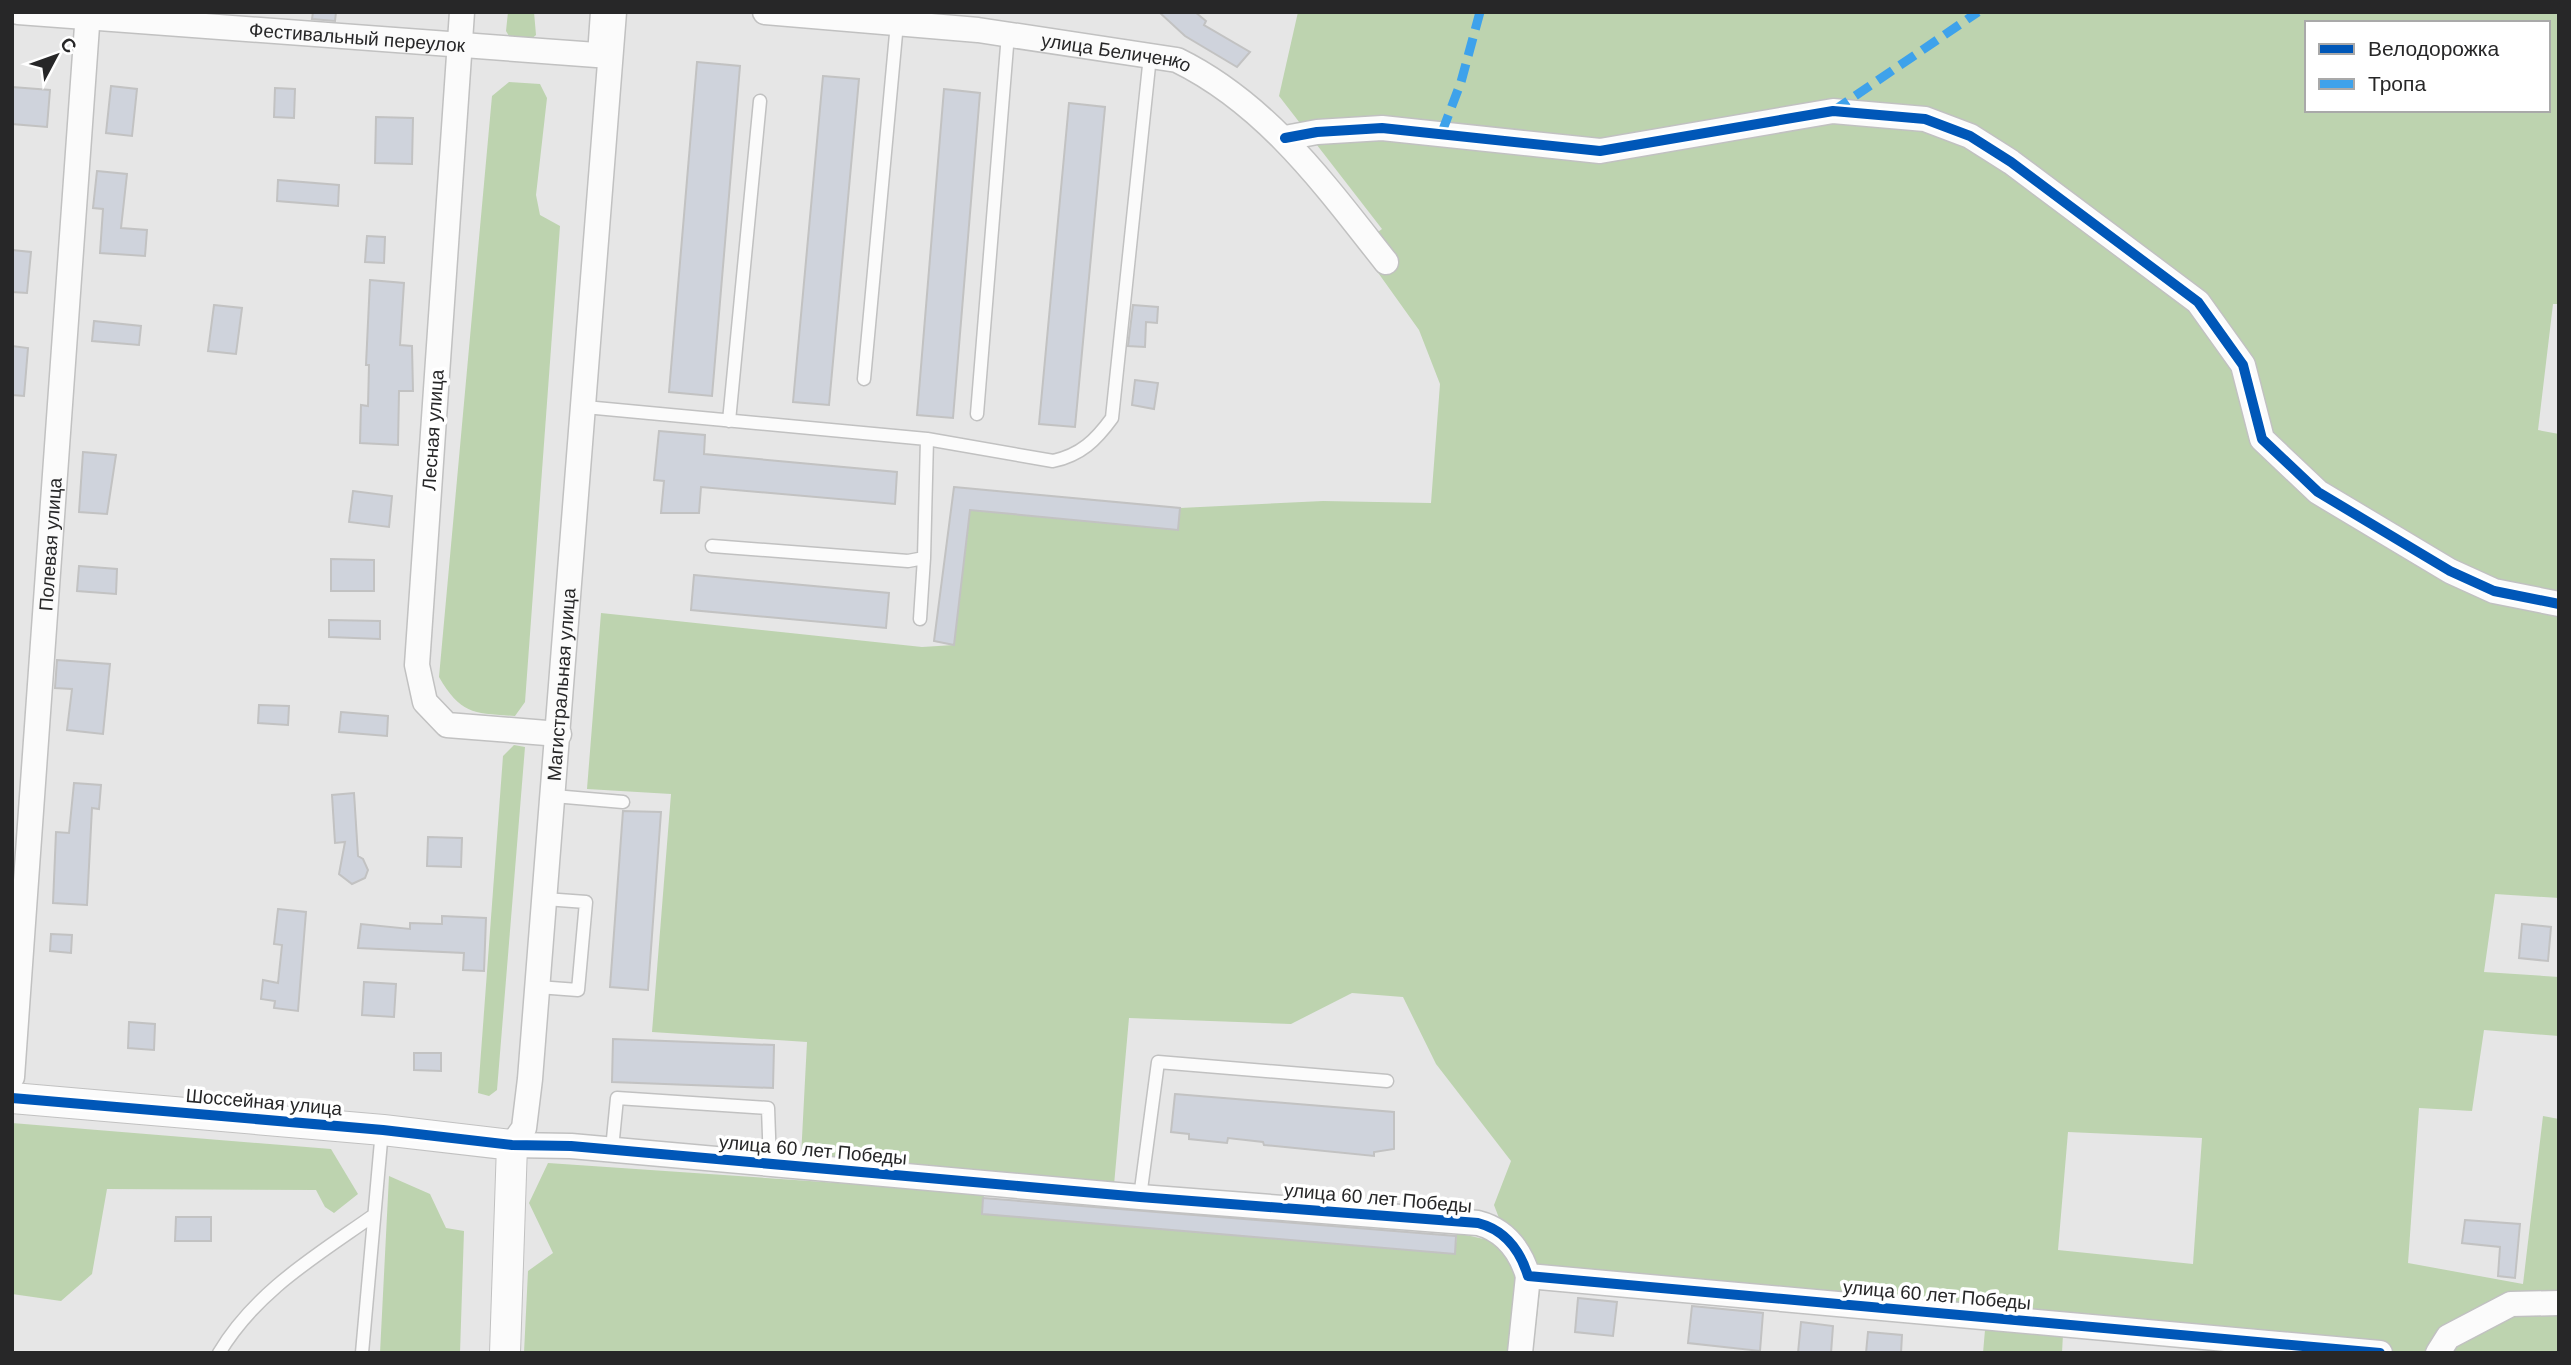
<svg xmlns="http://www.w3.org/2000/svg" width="2571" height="1365" font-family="Helvetica,sans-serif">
<rect width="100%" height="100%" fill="#e6e6e6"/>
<path fill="#bdd3af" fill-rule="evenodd" d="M 508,12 L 534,12 L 536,35 L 529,41 L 512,41 L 506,31 Z
M 1298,12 L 2559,12 L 2559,304 L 2553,304 L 2538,430 L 2559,434 L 2559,898 L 2495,894 L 2484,972 L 2559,977 L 2559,1036 L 2484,1030 L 2472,1111 L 2419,1108 L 2408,1263 L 2523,1284 L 2543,1116 L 2559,1119 L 2559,1353 L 2263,1353 L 2063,1334 L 2062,1353 L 1983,1353 L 1985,1330 L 1540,1290 L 1533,1353 L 524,1353 L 528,1271 L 553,1253 L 529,1203 L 548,1163 L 984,1193 L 983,1214 L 1455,1254 L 1457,1233 L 1484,1239 L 1499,1218 L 1494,1205 L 1511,1161 L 1436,1064 L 1403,997 L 1352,993 L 1291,1024 L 1129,1018 L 1114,1185 L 801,1157 L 807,1042 L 652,1032 L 671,794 L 587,789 L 601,613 L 922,647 L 954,645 L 970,510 L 1177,530 L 1180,508 L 1323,501 L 1431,503 L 1440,384 L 1419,330 L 1359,246 L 1382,229 L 1279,96 ZM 2307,23 L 2548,23 L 2548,110 L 2307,110 ZM 2068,1132 L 2202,1138 L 2193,1264 L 2058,1250 Z
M 509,82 L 540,84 L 547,98 L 536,195 L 540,215 L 560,226 L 525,702 L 515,716 C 474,713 461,715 439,677 L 492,96 Z
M 514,745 L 525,747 L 497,1090 L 489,1096 L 478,1093 L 503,756 Z
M 12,1123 L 331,1149 L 358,1194 L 334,1213 L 325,1207 L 316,1190 L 107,1189 L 92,1274 L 61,1301 L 12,1294 Z
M 389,1176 L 430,1194 L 446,1228 L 464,1231 L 460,1353 L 380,1353 Z"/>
<path fill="#cfd3dc" stroke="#c2c2c2" stroke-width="2" d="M 313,12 L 336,12 L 335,21 L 312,19 Z
M 1159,12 L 1195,12 L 1206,21 L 1204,25 L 1250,52 L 1237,67 L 1185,36 Z
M 697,62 L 740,66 L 712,396 L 669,392 Z
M 823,76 L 859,79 L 829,405 L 793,402 Z
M 111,86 L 137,89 L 132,136 L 106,133 Z
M 12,87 L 50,90 L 47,127 L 12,124 Z
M 275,88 L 295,89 L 294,118 L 274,117 Z
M 944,89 L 980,93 L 953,418 L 917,415 Z
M 1069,103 L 1105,107 L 1075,427 L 1039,424 Z
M 376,117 L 413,118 L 412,164 L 375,163 Z
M 97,171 L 127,174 L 121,228 L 147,230 L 145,256 L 100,253 L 103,209 L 93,208 Z
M 278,180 L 339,185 L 338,206 L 277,201 Z
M 367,236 L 385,237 L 384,263 L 365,262 Z
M 12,250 L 31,252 L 27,293 L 12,292 Z
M 370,280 L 404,283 L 400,345 L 412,346 L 413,391 L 399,391 L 398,445 L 360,443 L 361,405 L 368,406 L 369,365 L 366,365 Z
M 214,305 L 242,308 L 236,354 L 208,351 Z
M 1133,305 L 1158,307 L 1157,323 L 1146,322 L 1145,347 L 1128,346 Z
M 94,321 L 141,326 L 139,345 L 92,341 Z
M 12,346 L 28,348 L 24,396 L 12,395 Z
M 1135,380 L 1158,383 L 1154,409 L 1132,405 Z
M 659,431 L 705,435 L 704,454 L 897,472 L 895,504 L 701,487 L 699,513 L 661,513 L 664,481 L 654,480 Z
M 83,452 L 116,455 L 107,514 L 79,512 Z
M 954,487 L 1180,508 L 1178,530 L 970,510 L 954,645 L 934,641 Z
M 353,491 L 392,496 L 389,527 L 349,522 Z
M 331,559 L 374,560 L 374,591 L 331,591 Z
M 79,566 L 117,569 L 116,594 L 77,591 Z
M 694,575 L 889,593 L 886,628 L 691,610 Z
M 329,620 L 380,621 L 380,639 L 329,637 Z
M 57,660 L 110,664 L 103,734 L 67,730 L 72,689 L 55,688 Z
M 259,705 L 289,706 L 288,725 L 258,723 Z
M 341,712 L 388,716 L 387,736 L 339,732 Z
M 74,783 L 101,785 L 99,809 L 92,808 L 87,905 L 53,903 L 56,832 L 69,833 Z
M 354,793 L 358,856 L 363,859 L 368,870 L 365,878 L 352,884 L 339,874 L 345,842 L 335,843 L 332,795 Z
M 623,811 L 661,812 L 648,990 L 610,987 Z
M 428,837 L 462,838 L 461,867 L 427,866 Z
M 278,909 L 306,912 L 298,1011 L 274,1008 L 275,1001 L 261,999 L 263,980 L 278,983 L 282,945 L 274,944 Z
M 442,916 L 486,918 L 484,971 L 463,970 L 464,953 L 358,948 L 361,924 L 410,929 L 410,923 L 442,924 Z
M 2522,924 L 2551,927 L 2548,961 L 2519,958 Z
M 51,934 L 72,935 L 71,953 L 50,951 Z
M 364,982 L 396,984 L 394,1017 L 362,1015 Z
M 129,1022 L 155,1024 L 154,1050 L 128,1048 Z
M 613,1039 L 774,1045 L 773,1088 L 612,1082 Z
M 414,1053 L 441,1053 L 441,1071 L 414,1070 Z
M 1175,1094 L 1394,1112 L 1394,1149 L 1374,1152 L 1374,1156 L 1264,1145 L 1263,1142 L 1228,1138 L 1227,1143 L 1189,1139 L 1189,1134 L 1171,1132 Z
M 983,1198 L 1456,1236 L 1455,1254 L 982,1214 Z
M 176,1217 L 211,1217 L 211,1241 L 175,1241 Z
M 2465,1220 L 2520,1224 L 2515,1278 L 2498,1276 L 2500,1247 L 2462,1243 Z
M 1578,1298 L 1617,1302 L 1613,1336 L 1575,1332 Z
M 1692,1306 L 1763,1313 L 1760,1351 L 1688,1343 Z
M 1801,1322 L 1833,1326 L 1831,1353 L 1798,1353 Z
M 1868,1332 L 1902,1335 L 1901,1353 L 1866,1353 Z"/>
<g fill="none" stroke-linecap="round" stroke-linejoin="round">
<g stroke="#c1c1c1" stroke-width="15">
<path id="service" d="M 594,55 L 597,12
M 864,379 L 897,23
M 585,407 L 927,439 L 924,558 L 908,561 L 712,546
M 977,414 L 1008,34
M 729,421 L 760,101
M 927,439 L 1053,461 C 1081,455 1096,440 1112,418 L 1150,56
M 920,619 L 924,558
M 554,796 L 623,802
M 538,987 L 578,990 L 586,902 L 545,899
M 612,1149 L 617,1098 L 768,1108 L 770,1164
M 1140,1197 L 1158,1062 L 1387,1081
M 219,1353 C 256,1291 316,1256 374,1215
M 362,1353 L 382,1130"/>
</g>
<g stroke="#c1c1c1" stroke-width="27">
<g id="minor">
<path id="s1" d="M 18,12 L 610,56"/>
<path d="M 462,12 L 417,665 L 425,702 L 447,725 L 559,734"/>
<path id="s2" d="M 765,12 L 978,30 L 1177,60 C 1267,104 1325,185 1386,262"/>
<path d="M 1285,138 L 1317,132 L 1382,128 L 1600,151 L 1833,111 L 1925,119 L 1970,136 L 2011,162 L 2198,302 L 2243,365 L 2262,439 L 2318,492 L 2450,571 L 2494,591 L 2559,604"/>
<path id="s3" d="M 12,1077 L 88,12"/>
<path d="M 512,1145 L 571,1146 L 1140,1197 L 1478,1223 C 1505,1230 1520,1250 1528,1276 L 2380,1353"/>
<path id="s4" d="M 512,1145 L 524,1128 L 530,1079 L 614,12"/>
<path d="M 1520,1353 L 1528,1276"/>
<path d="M 2438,1353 L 2448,1337 L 2511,1304 L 2559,1303"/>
</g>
</g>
<g stroke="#c1c1c1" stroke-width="32">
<path id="tertiary" d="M 12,1098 L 383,1130 L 512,1145 L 505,1353"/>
</g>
<use href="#service" stroke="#fbfbfb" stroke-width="12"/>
<use href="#minor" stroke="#fbfbfb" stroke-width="24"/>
<use href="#tertiary" stroke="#fbfbfb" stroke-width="30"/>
<path stroke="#3ea2eb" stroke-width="9" stroke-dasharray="18 9" stroke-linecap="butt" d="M 1833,111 L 1978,12
M 1442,132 L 1461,82 L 1480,12"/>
<g stroke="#fff" stroke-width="15">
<path id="cycleway" d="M 1285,138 L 1317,132 L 1382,128 L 1600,151 L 1833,111 L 1925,119 L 1970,136 L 2011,162 L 2198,302 L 2243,365 L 2262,439 L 2318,492 L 2450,571 L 2494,591 L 2559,604
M 12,1098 L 383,1130 L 512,1145 L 571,1146 L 1140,1197 L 1478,1223 C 1505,1230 1520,1250 1528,1276 L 2380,1353"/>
</g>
<use href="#cycleway" stroke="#0057b8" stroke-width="10"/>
</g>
<g text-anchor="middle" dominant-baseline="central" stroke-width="7" stroke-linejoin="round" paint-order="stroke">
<g font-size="19" fill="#272728" stroke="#fff">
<text stroke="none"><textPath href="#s1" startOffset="340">Фестивальный переулок</textPath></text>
<text stroke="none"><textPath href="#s2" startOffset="354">улица Беличенко</textPath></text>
<text transform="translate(433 430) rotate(-86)">Лесная улица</text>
<text stroke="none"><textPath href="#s3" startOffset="534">Полевая улица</textPath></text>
<text stroke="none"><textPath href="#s4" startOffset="466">Магистральная улица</textPath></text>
<text transform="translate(264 1102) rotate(5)">Шоссейная улица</text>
<text transform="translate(813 1150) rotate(5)">улица 60 лет Победы</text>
<text transform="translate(1378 1198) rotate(5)">улица 60 лет Победы</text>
<text transform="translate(1937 1295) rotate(5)">улица 60 лет Победы</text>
</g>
</g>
<rect width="2571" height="1365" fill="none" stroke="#272728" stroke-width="28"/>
<rect x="2305" y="21" width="245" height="91" fill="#ffffff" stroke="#a9a9a9" stroke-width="2"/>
<rect x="2319" y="44" width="35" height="10" fill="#0057b8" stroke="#a9a9a9" stroke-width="2"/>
<text x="2368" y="56" font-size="21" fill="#272728">Велодорожка</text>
<rect x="2319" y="79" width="35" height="10" fill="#3ea2eb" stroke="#a9a9a9" stroke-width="2"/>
<text x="2368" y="91" font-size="21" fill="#272728">Тропа</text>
<g transform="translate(56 56) rotate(49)" stroke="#ffffff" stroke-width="5" paint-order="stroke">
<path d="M0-5L12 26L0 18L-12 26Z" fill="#272728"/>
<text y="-10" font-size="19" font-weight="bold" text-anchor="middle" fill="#272728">С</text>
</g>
</svg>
